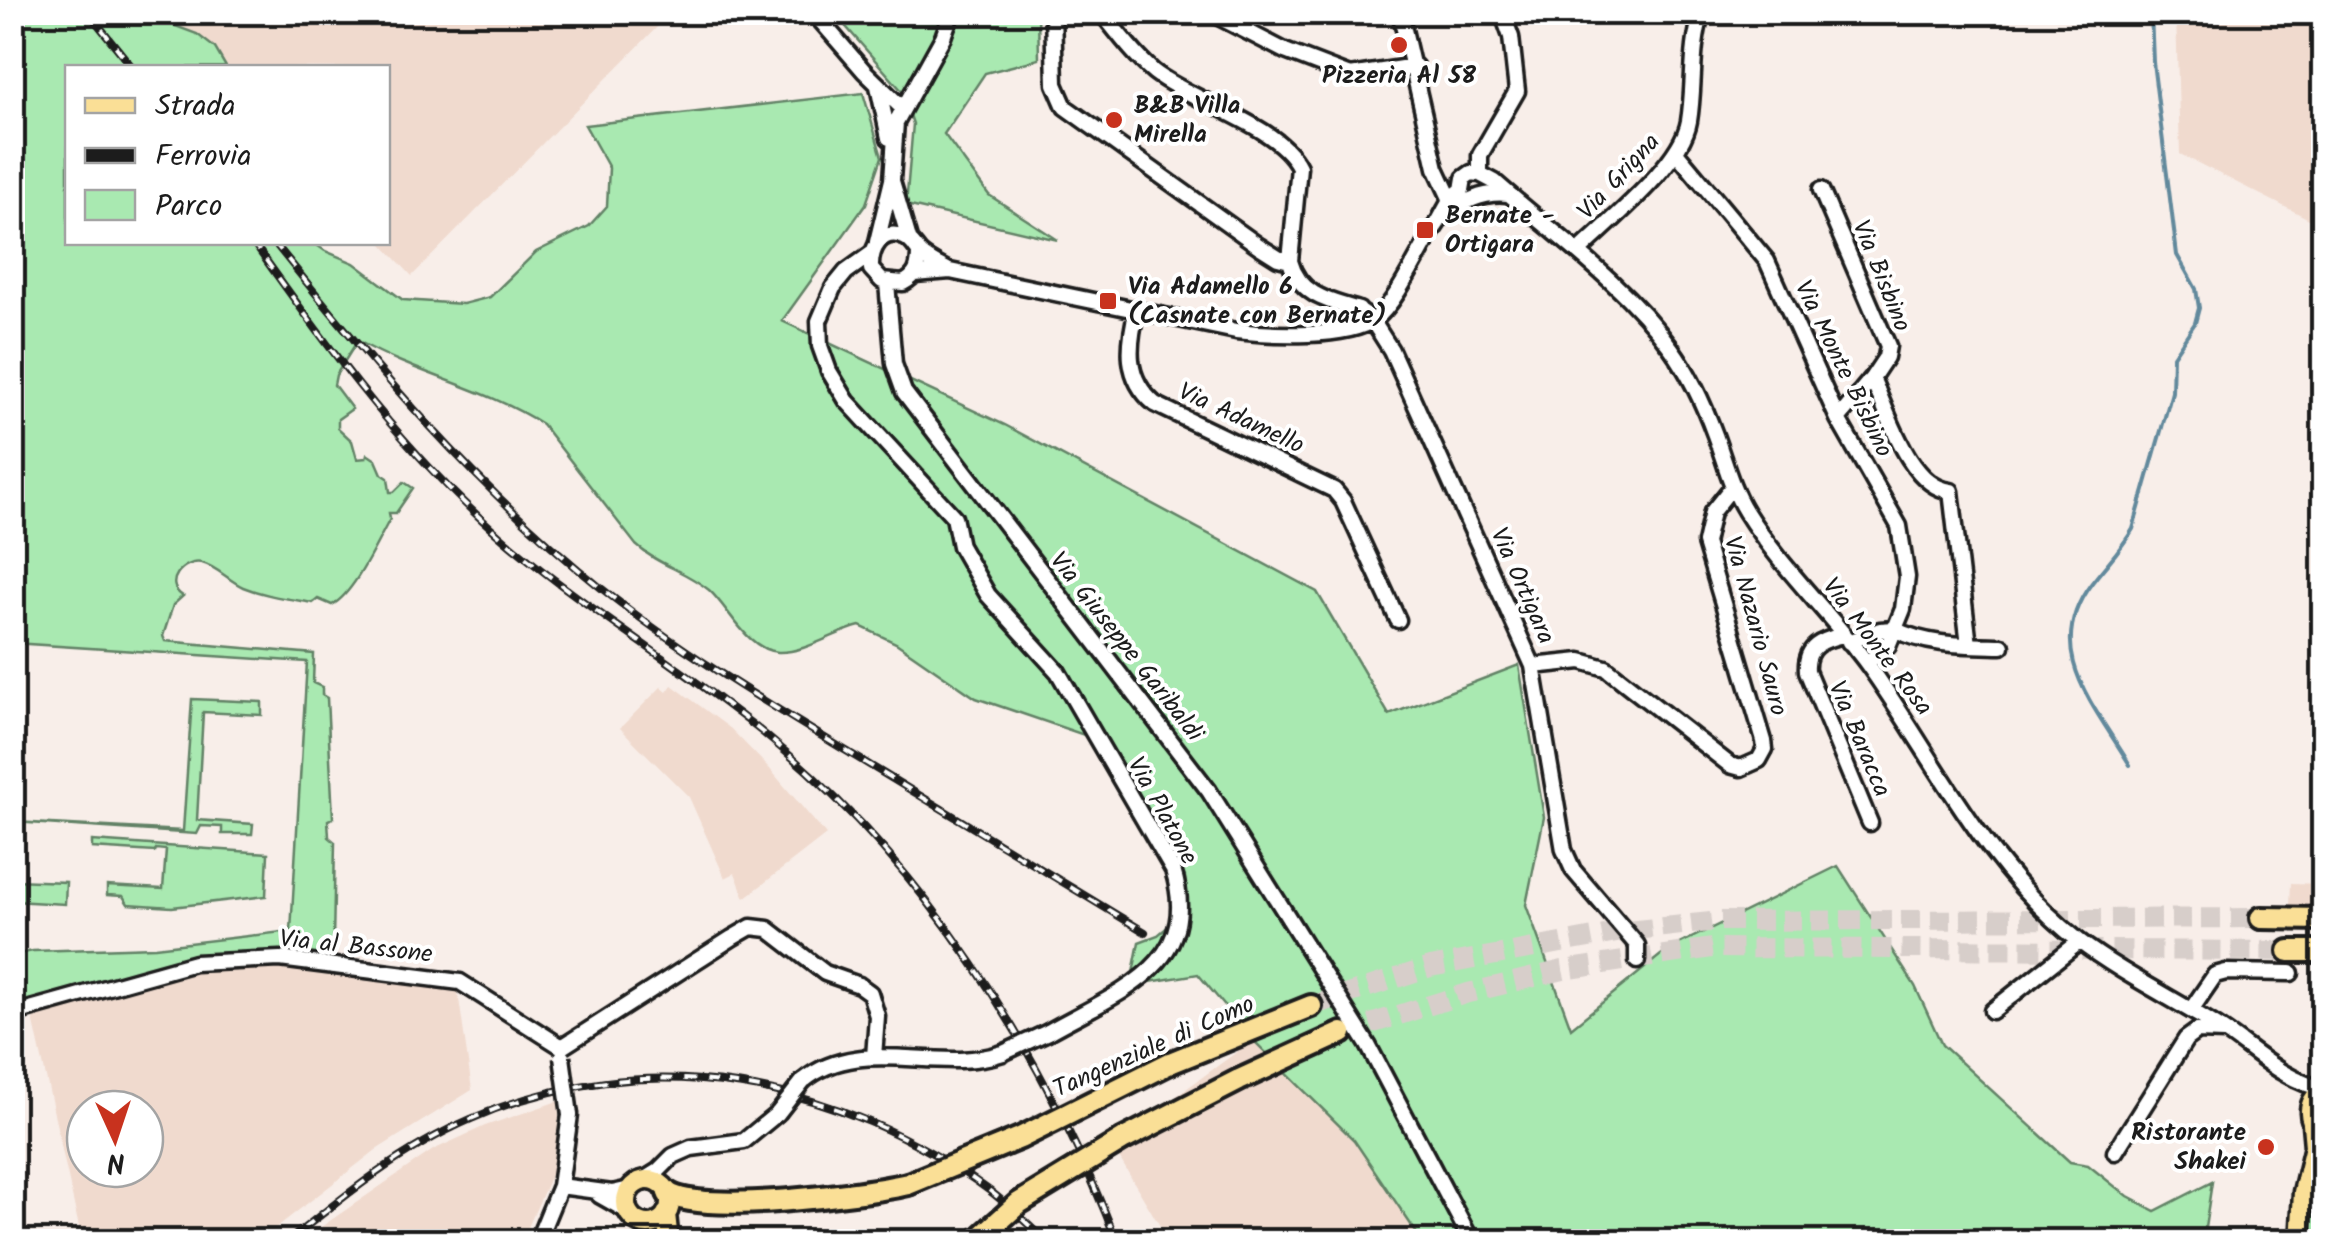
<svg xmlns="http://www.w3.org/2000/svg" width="2336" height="1254" font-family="Kalam,sans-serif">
<rect width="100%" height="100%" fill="#f8eee9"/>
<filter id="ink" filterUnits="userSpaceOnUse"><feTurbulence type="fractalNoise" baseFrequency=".01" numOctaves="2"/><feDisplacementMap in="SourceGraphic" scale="20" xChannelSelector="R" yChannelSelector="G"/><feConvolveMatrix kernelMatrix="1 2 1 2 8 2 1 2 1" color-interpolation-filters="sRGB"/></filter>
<g filter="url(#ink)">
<path fill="#f0dace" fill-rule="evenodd" d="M 168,13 L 671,13 L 412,276 L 381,243 L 388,242 L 388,68 L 219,67 Z
M 2176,13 L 2323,13 L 2323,226 L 2180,154 Z
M 672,685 L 731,729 L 769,768 L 826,835 L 745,898 L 735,873 L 725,878 L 689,797 L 620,728 L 661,687 L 667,692 Z
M 2291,883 L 2323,884 L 2323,906 L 2290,905 Z
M 281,967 L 458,992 L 472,1090 L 376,1150 L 259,1241 L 82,1241 L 33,1018 L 195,973 ZM 145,1109 L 145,1169 L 85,1169 L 85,1109 Z
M 1253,1040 L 1354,1140 L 1422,1241 L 1169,1241 L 1111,1144 Z
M 558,1101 L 560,1127 L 555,1166 L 522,1241 L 319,1241 L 318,1229 L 433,1150 L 485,1126 Z"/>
<path fill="#a9e9b1" stroke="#628266" stroke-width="2.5" d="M 13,13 L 141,13 L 197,34 L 215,48 L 226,67 L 68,68 L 68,242 L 314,243 L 325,251 L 354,263 L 403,300 L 463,304 L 490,297 L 536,252 L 589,226 L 607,206 L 609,168 L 585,125 L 863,93 L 882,157 L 866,204 L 782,321 L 1005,425 L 1317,592 L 1389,715 L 1519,665 L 1544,817 L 1526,905 L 1571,1028 L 1667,950 L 1838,866 L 1915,986 L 1942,1045 L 2070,1162 L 2088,1165 L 2128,1197 L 2155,1211 L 2212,1182 L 2203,1241 L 1422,1241 L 1354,1140 L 1253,1040 L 1198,974 L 1137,984 L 1133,973 L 1139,942 L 1158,935 L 1177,919 L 1187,899 L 1185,877 L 1168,838 L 1099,740 L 976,698 L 896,643 L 860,626 C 835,632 805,653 778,652 C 747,650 729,608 709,590 C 686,571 658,565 636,545 L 542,424 C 486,388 418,375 360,342 L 356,343 L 336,375 L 334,385 L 352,409 L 338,419 L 338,428 L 352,441 L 357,459 L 366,458 L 367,454 L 376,460 L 382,474 L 388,478 L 390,492 L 394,492 L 404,482 L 413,488 L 396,513 L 389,513 L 390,519 C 377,542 354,594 332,605 L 318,599 L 313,603 C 290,599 265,596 243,587 C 229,581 216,566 202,563 C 183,559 162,584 183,596 L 173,605 L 163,636 L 165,641 L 314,654 L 313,683 L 322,687 L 322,695 L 327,698 L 333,818 L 328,820 L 329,837 L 335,842 L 333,943 L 319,958 C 214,939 113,981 13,1008 L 13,955 L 33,951 L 155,947 L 291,931 L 307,662 L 13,643 Z
M 834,13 L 1038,13 L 1039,59 L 985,73 L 944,134 L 989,195 L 1058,240 L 906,205 L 913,124 L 902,91 Z
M 192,699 L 262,702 L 262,715 L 203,712 L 197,820 L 253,824 L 252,834 L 222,834 L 222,827 L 201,826 L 197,834 L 13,822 L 183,831 Z
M 92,841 L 268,853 L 266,896 L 172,907 L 128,904 L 123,896 L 107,895 L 107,886 L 163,889 L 166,850 L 156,849 L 155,852 L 92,848 Z
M 13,880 L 66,882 L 65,904 L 13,901 Z
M 2323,1143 L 2323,1241 L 2310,1242 L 2308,1194 Z"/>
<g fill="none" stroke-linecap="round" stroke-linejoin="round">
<path stroke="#62899c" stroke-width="4" d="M 2130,765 C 2095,706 2041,651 2091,584 C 2105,565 2121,550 2133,529 L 2172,392 L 2173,356 L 2195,323 L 2199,308 L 2196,289 L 2177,255 L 2153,62 L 2151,12"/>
<path stroke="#d7ceca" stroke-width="20" stroke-dasharray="20 10" stroke-linecap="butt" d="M 1311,1006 L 1430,967 L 1627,931 L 1719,921 L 2261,918
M 1342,1033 L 1468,993 L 1563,970 L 1712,948 L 2289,951"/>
<g stroke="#1c1c1c" stroke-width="21">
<path id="minor" d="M 813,12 L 864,71 L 902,108
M 1053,12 L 1055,84 L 1065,107 L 1259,246 L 1278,258 L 1290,261
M 1101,12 C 1118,33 1134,55 1154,72 C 1191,101 1279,125 1299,167 L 1290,261 C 1299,295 1328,301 1359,310 L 1366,322
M 1209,12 L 1285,51 L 1350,76 L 1415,66
M 1400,12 L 1436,168 L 1450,198
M 878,86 L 889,138
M 1676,152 L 1767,261 L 1838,419 L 1899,526 L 1907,577 L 1903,609 L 1888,646 L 1867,663
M 1480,174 L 1480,155 L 1517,91 L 1511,37 L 1502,12
M 892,181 L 909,239
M 1462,190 L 1464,178 L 1471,173 L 1480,174 L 1495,182 C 1555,235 1623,282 1671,348 C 1690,374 1704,405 1715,435 C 1725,462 1731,488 1746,512 C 1781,568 1830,613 1869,666 C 1936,760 1985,868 2079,941 C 2119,972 2176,1000 2220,1028 C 2254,1050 2283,1081 2324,1089
M 1821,190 L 1888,346 L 1886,357 L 1872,378 C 1888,412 1909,487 1951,491 L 1969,645
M 1442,218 C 1463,202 1482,191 1508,194
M 877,242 L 892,180 L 896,122 L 943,37 L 952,12
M 1579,251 C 1610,221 1682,163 1689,121 C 1695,84 1690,51 1702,12
M 919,252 C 919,267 917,276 903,283 L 882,281 L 871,269 C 870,250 881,227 904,237 C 912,240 915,248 921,254 C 929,261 940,266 949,271
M 871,254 L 846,272 L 833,288 L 819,321 L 820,346 L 829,371 L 847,401 L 954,517 L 960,546 L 988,595 L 1058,672 L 1173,870 C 1203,966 1116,993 1048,1032
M 915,274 L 950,271 L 1236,331 C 1271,335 1346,339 1375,319 C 1396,304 1420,250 1435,227 C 1445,213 1447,199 1462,190
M 887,283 L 894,364 L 904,392 L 1209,791 L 1368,1045 L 1472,1242
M 1137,309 C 1128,345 1124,378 1155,404 L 1334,490 L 1343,501 L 1398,620
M 1362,313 L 1372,320 L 1391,350 L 1533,666 L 1564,850 L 1573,870 L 1637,945 L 1637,961
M 1838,419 L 1872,378
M 1894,629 C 1927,646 1965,645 2002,646
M 1843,635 C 1822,640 1805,646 1807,671 L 1870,823
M 1849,642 L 1880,630 L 1894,629
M 1533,666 L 1581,661 L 1606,668 L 1730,765 L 1741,768 L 1759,760 L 1765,749 L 1764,741 L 1705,543 L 1712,512 L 1732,487
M 2191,1010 L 2215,975 L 2226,972 L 2291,973
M 1992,1011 L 2079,942
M 12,1014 L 195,963 L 280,959 L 460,982 L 562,1047
M 562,1047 L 732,938 L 751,927 L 768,929 L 825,973 L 859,985 L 870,993 L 877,1016 L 874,1057
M 803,1081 C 860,1034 937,1075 1003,1053
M 2115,1152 L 2186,1039 L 2197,1031 L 2224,1032
M 642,1181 L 658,1171 L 673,1156 L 691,1148 L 744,1141 L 778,1113
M 560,1186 L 612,1193 L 630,1189
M 599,1195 L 629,1212
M 537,1242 L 560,1186 L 570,1115"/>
</g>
<g stroke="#1c1c1c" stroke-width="25">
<path id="major" d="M 2318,1131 C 2306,1117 2307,1100 2324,1090
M626 1202a22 22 0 1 1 44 0a22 22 0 1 1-44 0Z
M 666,1214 L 669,1242
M 2300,1242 L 2303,1192 L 2314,1146 L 2312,1124"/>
</g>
<g stroke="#1c1c1c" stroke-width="28">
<path id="highway" d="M 2261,918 L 2324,919
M 2289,951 L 2324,951
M 1170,1063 L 1311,1006
M 1124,1139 L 1239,1080 L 1342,1033
M 668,1193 C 701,1215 865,1194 908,1184"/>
</g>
<use href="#minor" stroke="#fff" stroke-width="14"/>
<use href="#major" stroke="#fadf96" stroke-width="18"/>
<use href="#highway" stroke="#fadf96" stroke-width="20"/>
<g stroke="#1c1c1c" stroke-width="8">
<path id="rail" d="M 88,12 L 133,68
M 253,242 C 322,339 391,435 479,517 C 566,598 670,657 762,732 C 925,864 1041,1047 1117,1242
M 274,242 C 374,367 476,488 601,588 C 680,651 767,703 853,755 C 950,814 1047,873 1145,932
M 287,1242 C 345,1195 402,1149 471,1119 C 645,1042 840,1080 990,1191 C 1010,1206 1028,1225 1047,1242"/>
</g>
<use href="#rail" stroke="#fff" stroke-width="4" stroke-dasharray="11" stroke-linecap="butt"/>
<g stroke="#1c1c1c" stroke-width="21" stroke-linecap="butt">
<path id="minor-bridge" d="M 1003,1053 L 1048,1032
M 562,1057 L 570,1115
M 778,1113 L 803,1081"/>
</g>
<g stroke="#1c1c1c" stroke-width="28" stroke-linecap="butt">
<path id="highway-bridge" d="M 908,1184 L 1020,1138 L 1170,1063
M 979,1239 L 1019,1203 L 1124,1139"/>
</g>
<use href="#minor-bridge" stroke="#fff" stroke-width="14"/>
<use href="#highway-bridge" stroke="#fadf96" stroke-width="20"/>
</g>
</g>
<g fill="#c8321e" stroke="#fff" stroke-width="4">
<circle cx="1399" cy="45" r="10"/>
<circle cx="1114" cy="120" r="10"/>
<rect x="1415" y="220" width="20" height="20" rx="5"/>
<rect x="1098" y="291" width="20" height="20" rx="5"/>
<circle cx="2266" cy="1147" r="10"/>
</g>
<g text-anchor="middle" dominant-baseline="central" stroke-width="8" stroke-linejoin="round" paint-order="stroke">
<g font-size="25" font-weight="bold" fill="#1c1c1c" stroke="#fff" text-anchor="start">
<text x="1399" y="76" text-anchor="middle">Pizzeria Al 58</text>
<text x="1134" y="106">B&amp;B Villa<tspan x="1134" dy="29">Mirella</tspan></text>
<text x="1445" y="216">Bernate -<tspan x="1445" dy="29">Ortigara</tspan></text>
<text x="1128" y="287">Via Adamello 6<tspan x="1128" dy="29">(Casnate con Bernate)</tspan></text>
<text x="2246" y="1133" text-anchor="end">Ristorante<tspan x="2246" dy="29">Shakei</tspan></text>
</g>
<g font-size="25" fill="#1c1c1c" stroke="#fff">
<text transform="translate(1619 177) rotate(-47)">Via Grigna</text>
<text transform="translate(1881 276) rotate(68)">Via Bisbino</text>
<text transform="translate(1843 369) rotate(64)">Via Monte Bisbino</text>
<text transform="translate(1241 419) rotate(25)">Via Adamello</text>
<text transform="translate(1522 586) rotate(66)">Via Ortigara</text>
<text transform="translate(1755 626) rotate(75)">Via Nazario Sauro</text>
<text transform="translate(1126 647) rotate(52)">Via Giuseppe Garibaldi</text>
<text transform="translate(1877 647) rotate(53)">Via Monte Rosa</text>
<text transform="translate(1859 739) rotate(67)">Via Baracca</text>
<text transform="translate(1162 811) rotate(61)">Via Platone</text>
<text transform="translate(356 947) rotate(6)">Via al Bassone</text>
<text transform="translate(1154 1047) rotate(-24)">Tangenziale di Como</text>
</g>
</g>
<rect width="2336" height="1254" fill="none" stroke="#fff" stroke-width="50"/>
<rect x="25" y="25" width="2286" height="1204" fill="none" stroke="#1c1c1c" stroke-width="4" filter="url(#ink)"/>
<rect x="65" y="65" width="325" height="180" fill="#ffffff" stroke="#a4a4a4" stroke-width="2.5"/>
<rect x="85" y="98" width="50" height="15" fill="#fadf96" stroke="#a4a4a4" stroke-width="2.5"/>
<text x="155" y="115" font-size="30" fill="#1c1c1c">Strada</text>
<rect x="85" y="148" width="50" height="15" fill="#1c1c1c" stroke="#a4a4a4" stroke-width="2.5"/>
<text x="155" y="165" font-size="30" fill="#1c1c1c">Ferrovia</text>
<rect x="85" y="190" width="50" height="30" fill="#a9e9b1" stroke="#a4a4a4" stroke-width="2.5"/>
<text x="155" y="215" font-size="30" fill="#1c1c1c">Parco</text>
<g transform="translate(115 1139) rotate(177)"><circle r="48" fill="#ffffff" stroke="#a4a4a4" stroke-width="2.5"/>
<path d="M0-8L18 38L0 25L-18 38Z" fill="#c8321e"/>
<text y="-15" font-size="28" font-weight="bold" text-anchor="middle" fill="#1c1c1c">N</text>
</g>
</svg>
